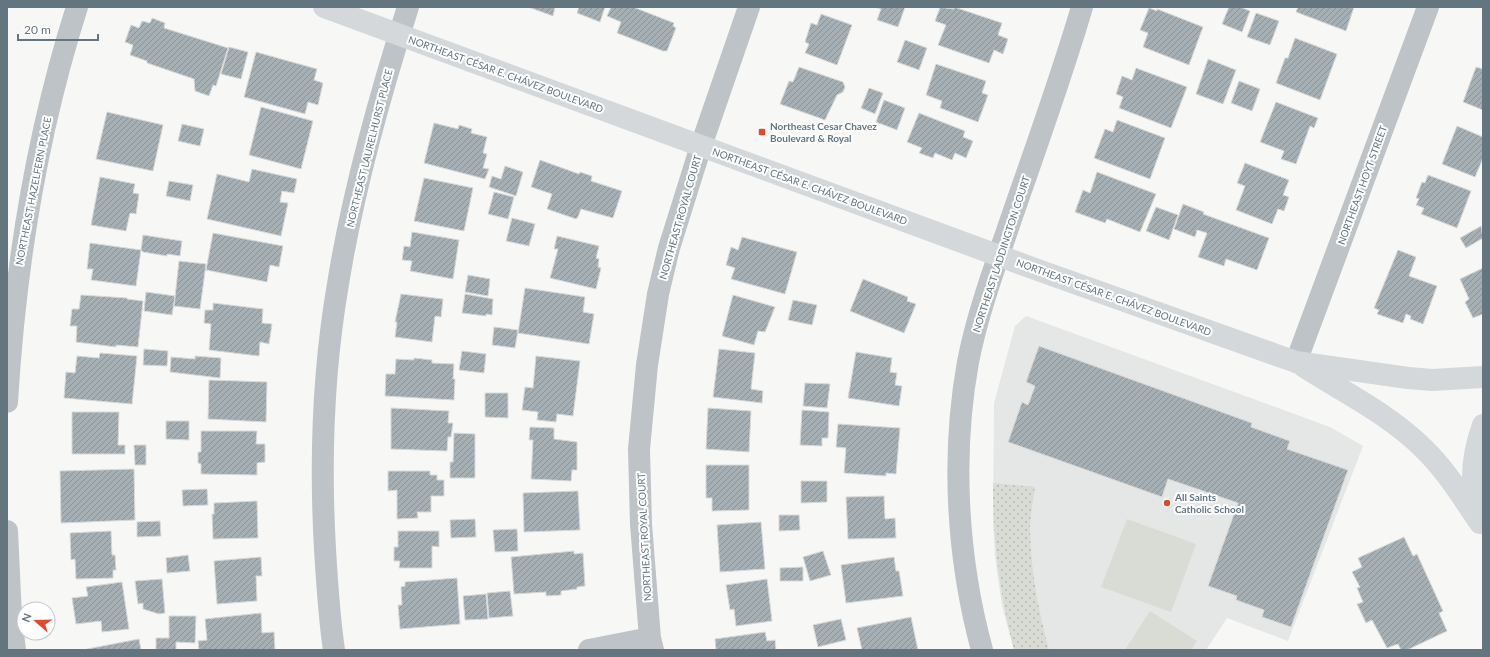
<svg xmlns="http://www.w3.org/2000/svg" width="1490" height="657" font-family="Lato,sans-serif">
<defs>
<pattern id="park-dots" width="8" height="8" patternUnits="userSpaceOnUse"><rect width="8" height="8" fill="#d8dcd4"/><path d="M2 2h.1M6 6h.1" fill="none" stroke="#b3b7b1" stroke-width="1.8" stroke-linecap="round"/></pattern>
<pattern id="building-hatch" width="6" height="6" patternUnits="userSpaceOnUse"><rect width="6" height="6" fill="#a5afb4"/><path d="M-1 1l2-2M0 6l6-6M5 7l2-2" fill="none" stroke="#8a9398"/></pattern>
</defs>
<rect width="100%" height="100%" fill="#f7f7f5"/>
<path fill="#e5e7e6" d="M 1026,316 L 1330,427 L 1363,446 L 1288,641 L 1227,618 L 1206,650 L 1014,650 L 1002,606 L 995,557 L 993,523 L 994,403 L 1015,326 Z"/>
<path fill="#d8dcd4" d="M 1127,519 L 1196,544 L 1171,612 L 1101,587 Z
M 1150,611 L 1197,641 L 1191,650 L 1125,650 Z"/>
<path fill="url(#park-dots)" d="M 993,483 L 1035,487 C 1033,500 1031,512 1030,524 C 1030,567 1038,609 1049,650 L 1014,650 C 999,592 993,542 993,483 Z"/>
<path fill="url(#building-hatch)" stroke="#d9d9d7" d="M 528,7 L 555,7 L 553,16 Z
M 579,7 L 605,7 L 600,22 L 577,13 Z
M 611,7 L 633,7 L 674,23 L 673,26 L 676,28 L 667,51 L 663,51 L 617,33 L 621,22 L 607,16 Z
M 874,7 L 905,7 L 898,27 L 877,20 L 881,9 Z
M 937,7 L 954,9 L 954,7 L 1002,23 L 998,35 L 1008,39 L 1003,54 L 994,50 L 989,63 L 938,45 L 946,25 L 935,21 L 940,8 Z
M 1229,7 L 1240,7 L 1250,11 L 1242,32 L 1222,24 Z
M 1298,7 L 1354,7 L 1346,31 L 1296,12 Z
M 1149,8 L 1157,11 L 1157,9 L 1203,27 L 1189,65 L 1143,47 L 1148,33 L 1140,30 Z
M 1256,13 L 1279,21 L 1270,45 L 1247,37 Z
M 821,14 L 852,25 L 837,65 L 805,53 L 809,44 L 805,42 L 811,23 L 817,25 Z
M 152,18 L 165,23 L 164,28 L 228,48 L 216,86 L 213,85 L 209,96 L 195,91 L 194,79 L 147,63 L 147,61 L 130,55 L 133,45 L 125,42 L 131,25 L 139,28 L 142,21 L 150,23 Z
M 1295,38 L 1337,54 L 1320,100 L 1276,83 L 1285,58 L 1288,58 Z
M 905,40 L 927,48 L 919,70 L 897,62 Z
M 229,47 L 248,52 L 241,79 L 221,74 Z
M 256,52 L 317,69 L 314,80 L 323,83 L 318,105 L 308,102 L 305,114 L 244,97 Z
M 1208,59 L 1236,70 L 1223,104 L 1196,94 Z
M 936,64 L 986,81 L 982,93 L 988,95 L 978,122 L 940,108 L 942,101 L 926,95 Z
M 799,67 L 843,82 L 845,87 L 843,92 L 837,95 L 825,120 L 780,104 L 789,81 L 793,82 Z
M 1476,67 L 1483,69 L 1483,110 L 1463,102 Z
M 1136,68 L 1187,87 L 1171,128 L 1119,108 L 1123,97 L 1116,94 L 1122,76 L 1132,80 Z
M 1239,81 L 1260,89 L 1252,111 L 1231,103 Z
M 869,88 L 883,93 L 875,114 L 861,108 Z
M 884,100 L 905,108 L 897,130 L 876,122 Z
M 1276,102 L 1318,118 L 1314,128 L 1310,126 L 1296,164 L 1281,159 L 1284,151 L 1260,142 Z
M 261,107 L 313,121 L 301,169 L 249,155 Z
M 107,112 L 163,125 L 153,171 L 96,159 Z
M 919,113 L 965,131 L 963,137 L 973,141 L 966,158 L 955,153 L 952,160 L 935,153 L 933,158 L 919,153 L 922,148 L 907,142 Z
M 1117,120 L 1165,138 L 1150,179 L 1094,158 L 1105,129 L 1113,132 Z
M 434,123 L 458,129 L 459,125 L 472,129 L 471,133 L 487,137 L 483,153 L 487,154 L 483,168 L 489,169 L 485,179 L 424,163 Z
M 182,124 L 204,129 L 200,146 L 178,141 Z
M 1457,126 L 1483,137 L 1483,158 L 1475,177 L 1442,164 Z
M 540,160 L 579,174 L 580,172 L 592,176 L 591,181 L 622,191 L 613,218 L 581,209 L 578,217 L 576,219 L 547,209 L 552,194 L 531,187 Z
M 1245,163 L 1289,180 L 1283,195 L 1289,197 L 1284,211 L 1278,209 L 1272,224 L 1236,210 L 1245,186 L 1237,183 Z
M 505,166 L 523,172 L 516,196 L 489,187 L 492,176 L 501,179 Z
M 252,169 L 297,179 L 294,193 L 282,191 L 280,202 L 288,203 L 281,236 L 207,219 L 217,174 L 249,182 Z
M 1097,172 L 1156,194 L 1140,232 L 1107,219 L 1105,223 L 1075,212 L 1083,190 L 1090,193 Z
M 1428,175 L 1471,191 L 1457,228 L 1421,214 L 1424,208 L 1416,205 L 1419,199 L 1416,198 L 1422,182 L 1425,183 Z
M 100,177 L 135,184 L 133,193 L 139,194 L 136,214 L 130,213 L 126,231 L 91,225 Z
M 424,178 L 473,188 L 464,231 L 414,221 Z
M 169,181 L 193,185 L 190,201 L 166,196 Z
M 494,192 L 514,197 L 508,219 L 488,214 Z
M 1183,204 L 1204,212 L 1203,214 L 1269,238 L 1257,270 L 1226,259 L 1224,266 L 1198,257 L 1207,233 L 1197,230 L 1195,237 L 1174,229 Z
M 1156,207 L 1178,215 L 1169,240 L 1146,231 Z
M 512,218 L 535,224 L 529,246 L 506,241 Z
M 1481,226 L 1483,238 L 1466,248 L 1460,238 Z
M 412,232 L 459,240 L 453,279 L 410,271 L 412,261 L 402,260 L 404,246 L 410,247 Z
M 213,233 L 283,246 L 279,267 L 270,265 L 267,282 L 206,270 Z
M 143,235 L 182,241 L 180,256 L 167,254 L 167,256 L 143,252 L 141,250 L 136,286 L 91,280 L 93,269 L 87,269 L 90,243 L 141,250 Z
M 557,236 L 599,246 L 596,258 L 599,259 L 598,267 L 601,268 L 596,289 L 550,278 L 558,249 L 554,249 Z
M 742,237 L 797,252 L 785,294 L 731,279 L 735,268 L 726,265 L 731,247 L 738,250 Z
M 1398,250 L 1416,257 L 1409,276 L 1437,286 L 1423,324 L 1410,319 L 1411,316 L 1406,314 L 1403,323 L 1377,314 L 1379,310 L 1374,308 Z
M 179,261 L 206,264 L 200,309 L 174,306 Z
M 1483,268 L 1483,314 L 1473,318 L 1465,302 L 1469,299 L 1460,279 Z
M 468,275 L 490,279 L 488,296 L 465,292 Z
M 863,279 L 908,297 L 907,301 L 916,304 L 904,333 L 850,311 Z
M 525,288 L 585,297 L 583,312 L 594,314 L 589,344 L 518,333 Z
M 146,292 L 175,296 L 172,315 L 144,311 Z
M 401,294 L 443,299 L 441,317 L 435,316 L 432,342 L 395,337 L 397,322 L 395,322 Z
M 465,294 L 493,299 L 492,315 L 486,314 L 486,316 L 462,313 Z
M 81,295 L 127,298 L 127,299 L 143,301 L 138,347 L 116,345 L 116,347 L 76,342 L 77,326 L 70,326 L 72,309 L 79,309 Z
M 733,295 L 775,307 L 765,332 L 758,331 L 754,345 L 722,336 Z
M 793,300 L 817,305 L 812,325 L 788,320 Z
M 213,303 L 263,309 L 262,323 L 272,324 L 269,344 L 260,342 L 259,356 L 209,350 L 211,324 L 204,323 L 205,310 L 213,310 Z
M 494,327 L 518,330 L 515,348 L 492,345 Z
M 1039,346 L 1252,423 L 1251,427 L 1290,441 L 1287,449 L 1348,470 L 1291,627 L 1262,617 L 1264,610 L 1236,600 L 1237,596 L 1208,586 L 1238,503 L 1168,479 L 1162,497 L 1008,442 L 1022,402 L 1028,405 L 1035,386 L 1026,382 Z
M 144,349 L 168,351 L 167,366 L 143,365 Z
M 719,349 L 755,353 L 751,389 L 763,391 L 762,403 L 713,397 Z
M 462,351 L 486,354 L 484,373 L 459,370 Z
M 856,352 L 892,358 L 890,372 L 897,373 L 895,385 L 902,386 L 899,406 L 848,398 Z
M 100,353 L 137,356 L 132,404 L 64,398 L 66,372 L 75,373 L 77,356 L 99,358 Z
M 195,356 L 221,358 L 220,378 L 170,372 L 171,357 L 195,359 Z
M 536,356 L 580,361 L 573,416 L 557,414 L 556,422 L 537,420 L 538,412 L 522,410 L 525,387 L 533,388 Z
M 414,358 L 432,360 L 432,363 L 454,364 L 453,379 L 455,379 L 454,400 L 385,396 L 386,374 L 395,374 L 396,359 L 414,360 Z
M 209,380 L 267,382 L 266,422 L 208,419 Z
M 805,383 L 830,384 L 827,408 L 803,406 Z
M 485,393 L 508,393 L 508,418 L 485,417 Z
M 391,408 L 449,411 L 448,423 L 453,423 L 451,437 L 448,437 L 447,451 L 391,449 Z
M 708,408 L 751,411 L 749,452 L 706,449 Z
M 802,410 L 829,412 L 828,438 L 822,438 L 822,446 L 800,445 Z
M 72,412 L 119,412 L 118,445 L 125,445 L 125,454 L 72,454 Z
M 166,421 L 189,421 L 189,440 L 166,439 Z
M 838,424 L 900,428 L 896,474 L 886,473 L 886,476 L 844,473 L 846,448 L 836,447 Z
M 530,427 L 554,428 L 554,439 L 577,442 L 577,470 L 572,470 L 571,481 L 531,479 L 533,440 L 529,440 Z
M 201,431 L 257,431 L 256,444 L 265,444 L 265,462 L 257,463 L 257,475 L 201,474 L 201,464 L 198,463 L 198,452 L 201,452 Z
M 454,433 L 475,434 L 475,478 L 450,478 L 450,462 L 453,462 Z
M 134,445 L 146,445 L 146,465 L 135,465 Z
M 706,465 L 749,465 L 749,510 L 712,511 L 712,498 L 706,498 Z
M 134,469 L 135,520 L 61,523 L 60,471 Z
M 388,471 L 430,471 L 430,475 L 437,475 L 437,480 L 444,480 L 444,496 L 431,496 L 431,512 L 417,512 L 418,518 L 397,519 L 397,490 L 388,491 Z
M 801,481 L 827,481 L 827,502 L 801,503 Z
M 207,489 L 208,505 L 183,506 L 182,490 Z
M 578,491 L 580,530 L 524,532 L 523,493 Z
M 884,496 L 885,519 L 895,518 L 896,538 L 848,539 L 846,497 Z
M 257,501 L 258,538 L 213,539 L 212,514 L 214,514 L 214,503 Z
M 779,515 L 799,515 L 800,530 L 779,531 Z
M 475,519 L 476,537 L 451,538 L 450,520 Z
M 160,521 L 161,536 L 137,537 L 137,522 Z
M 761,522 L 765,569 L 720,572 L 717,525 Z
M 517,529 L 518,551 L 495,552 L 493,530 Z
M 111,531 L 112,555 L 115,555 L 116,570 L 113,570 L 113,578 L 76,579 L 75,559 L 71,560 L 70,533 Z
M 398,531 L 439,531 L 439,547 L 432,546 L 432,568 L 399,568 L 400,561 L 394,561 L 394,547 L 398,547 Z
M 1404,537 L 1413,556 L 1417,554 L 1443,611 L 1439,613 L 1447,631 L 1407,650 L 1401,650 L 1398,644 L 1387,648 L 1372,620 L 1366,623 L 1357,604 L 1363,602 L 1357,588 L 1360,587 L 1352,572 L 1362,567 L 1358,558 Z
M 574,551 L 574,554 L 583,553 L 585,586 L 577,587 L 577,589 L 561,591 L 561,595 L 546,596 L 546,592 L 514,594 L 511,557 Z
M 823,551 L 831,575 L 810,581 L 803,557 Z
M 188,555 L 190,571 L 167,573 L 166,558 Z
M 261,557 L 262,576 L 256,576 L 257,601 L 217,604 L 214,561 Z
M 894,557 L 896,571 L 899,571 L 903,596 L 846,603 L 841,565 Z
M 803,567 L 803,581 L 780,581 L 780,568 Z
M 457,578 L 460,624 L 400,629 L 398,605 L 402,605 L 401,587 L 405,586 L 405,582 Z
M 162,579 L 165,613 L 159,614 L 143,609 L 143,603 L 138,604 L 135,581 Z
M 767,579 L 772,621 L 736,626 L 734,609 L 730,610 L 726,585 Z
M 122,582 L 129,629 L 102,632 L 101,621 L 76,624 L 72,598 L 88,596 L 86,587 Z
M 510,591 L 513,616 L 489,618 L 487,593 Z
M 486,594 L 488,619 L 465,620 L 463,596 Z
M 261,613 L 262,633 L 274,632 L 275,650 L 199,650 L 198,641 L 207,640 L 205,619 Z
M 169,616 L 196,616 L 195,643 L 176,642 L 176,650 L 156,650 L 156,638 L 169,638 Z
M 911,617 L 918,650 L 862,650 L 857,628 Z
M 841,619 L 846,640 L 818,647 L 813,625 Z
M 765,632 L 767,641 L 775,640 L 776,650 L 716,650 L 715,639 Z
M 139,639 L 141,650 L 87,650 L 87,649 Z"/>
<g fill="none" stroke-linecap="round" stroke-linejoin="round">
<path stroke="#bec3c7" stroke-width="22" d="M 1296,362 L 1428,7
M 7,402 C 15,267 36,136 77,7
M 7,531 L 11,617 L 15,650
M 334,650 C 329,617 327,582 325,549 C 320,461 323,371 338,284 C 353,190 379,98 408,7
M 589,650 L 650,638
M 653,650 L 650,638 L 641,524 L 639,449 L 647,365 L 658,294 L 669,248 L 701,146 L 749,7
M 982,650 C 957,558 951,456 968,362 C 977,316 993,272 1008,228 C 1033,155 1060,82 1082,7"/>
<path stroke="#d4d8db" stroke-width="22" d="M 324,7 L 1035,269 L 1296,362 L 1408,378 L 1432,380 L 1483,377
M 1303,366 C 1343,392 1389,414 1423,448 C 1446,470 1462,497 1480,523
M 1478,514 C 1469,483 1472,455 1483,425"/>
</g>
<g fill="#de492f" stroke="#fff" stroke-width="1.5">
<rect x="758" y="128" width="8" height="8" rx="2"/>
<circle cx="1167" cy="503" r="4"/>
</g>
<g text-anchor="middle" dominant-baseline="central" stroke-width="4" stroke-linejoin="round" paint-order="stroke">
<g font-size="10" fill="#63757f" stroke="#fff">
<text transform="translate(506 74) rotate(20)">NORTHEAST CÉSAR E. CHÁVEZ BOULEVARD</text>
<text transform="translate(369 148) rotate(-76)">NORTHEAST LAURELHURST PLACE</text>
<text transform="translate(1362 185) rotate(-70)">NORTHEAST HOYT STREET</text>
<text transform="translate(810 186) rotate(20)">NORTHEAST CÉSAR E. CHÁVEZ BOULEVARD</text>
<text transform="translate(33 191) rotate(-79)">NORTHEAST HAZELFERN PLACE</text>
<text transform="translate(680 217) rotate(-74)">NORTHEAST ROYAL COURT</text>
<text transform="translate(1001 254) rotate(-72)">NORTHEAST LADDINGTON COURT</text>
<text transform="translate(1114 297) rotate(20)">NORTHEAST CÉSAR E. CHÁVEZ BOULEVARD</text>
<text transform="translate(644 537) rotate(-93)">NORTHEAST ROYAL COURT</text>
</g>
<g font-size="10" font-weight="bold" fill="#63757f" stroke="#fff" text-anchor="start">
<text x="770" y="126">Northeast Cesar Chavez<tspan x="770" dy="12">Boulevard &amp; Royal</tspan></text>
<text x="1175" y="497">All Saints<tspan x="1175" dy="12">Catholic School</tspan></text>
</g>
</g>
<rect width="1490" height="657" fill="none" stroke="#63757f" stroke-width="16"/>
<g transform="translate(36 621) rotate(290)"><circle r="19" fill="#ffffff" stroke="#c1c8cc"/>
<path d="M0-3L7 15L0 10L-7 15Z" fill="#de492f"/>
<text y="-6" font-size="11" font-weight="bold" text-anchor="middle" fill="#63757f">N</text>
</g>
<path d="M18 34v6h80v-6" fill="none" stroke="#63757f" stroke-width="2"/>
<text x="24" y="34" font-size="12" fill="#63757f" stroke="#ffffff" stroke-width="3" paint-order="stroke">20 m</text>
</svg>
